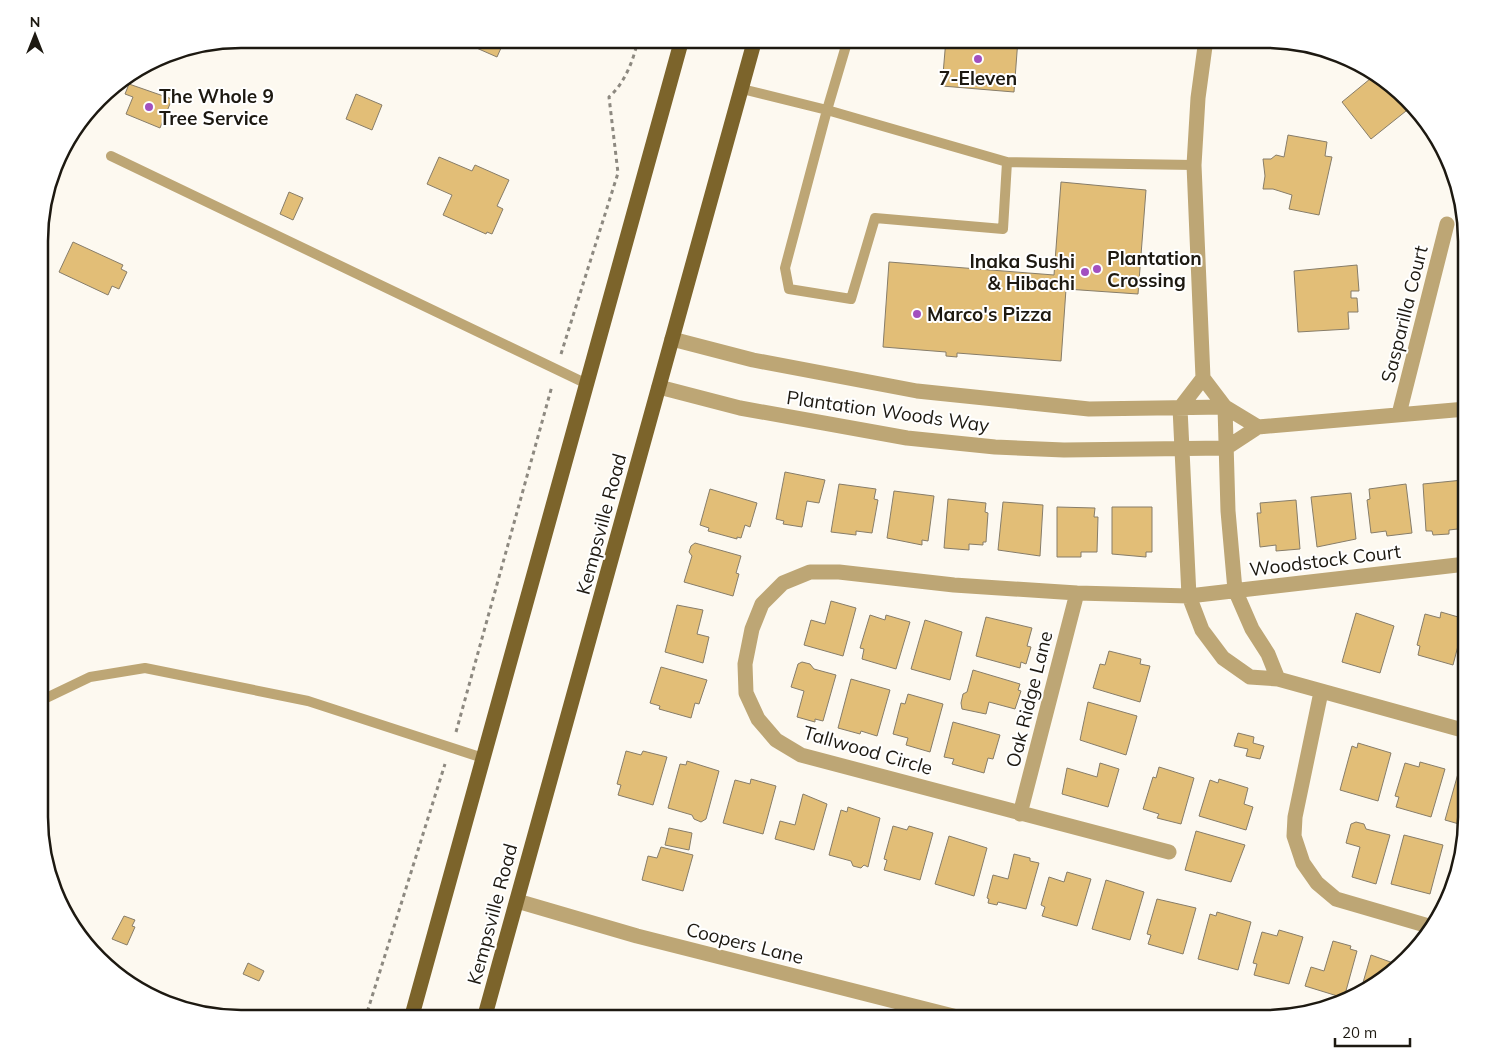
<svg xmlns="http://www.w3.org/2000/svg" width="1505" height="1058" font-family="Mulish,sans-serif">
<rect width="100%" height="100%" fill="#fdf9f0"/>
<path fill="#e2be77" stroke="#877d69" d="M 456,39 L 505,39 L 497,57 Z
M 946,39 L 1018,39 L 1014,92 L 942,86 Z
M 1376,74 L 1387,80 L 1411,107 L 1371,139 L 1342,102 Z
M 129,84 L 172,99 L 160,128 L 126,114 L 133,97 L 125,94 Z
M 356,94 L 382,105 L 372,130 L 346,119 Z
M 1288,135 L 1327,142 L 1325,156 L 1332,157 L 1319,215 L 1289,209 L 1292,195 L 1273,189 L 1263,189 L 1265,176 L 1263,159 L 1271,159 L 1276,155 L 1284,157 Z
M 439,157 L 472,171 L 475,165 L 509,180 L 497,206 L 503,209 L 492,234 L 487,232 L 486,234 L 443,215 L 452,195 L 427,184 Z
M 1061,182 L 1146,190 L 1138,294 L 1066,289 L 1061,361 L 957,353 L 957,357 L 946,356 L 946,352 L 883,347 L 889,262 L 1054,275 Z
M 289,192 L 303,198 L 293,220 L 280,214 Z
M 73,242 L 123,265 L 121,269 L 127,272 L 119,289 L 112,286 L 108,295 L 59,272 Z
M 1357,265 L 1359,291 L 1351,291 L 1351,298 L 1357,298 L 1358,312 L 1348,312 L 1349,329 L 1298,332 L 1294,271 Z
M 785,472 L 825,480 L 819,503 L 807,501 L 802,527 L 783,524 L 784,521 L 776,519 Z
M 1463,480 L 1466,528 L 1449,530 L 1449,534 L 1433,535 L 1432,531 L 1426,531 L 1423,484 Z
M 839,484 L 876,489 L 874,499 L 878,500 L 872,533 L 856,531 L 856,535 L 831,532 Z
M 1406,484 L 1412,533 L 1387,536 L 1386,531 L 1371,533 L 1367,500 L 1370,499 L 1369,489 Z
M 710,489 L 757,503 L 750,527 L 745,525 L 741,538 L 737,537 L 737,539 L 708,531 L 709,528 L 700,525 Z
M 894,491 L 934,496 L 928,541 L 922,540 L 922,545 L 887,538 Z
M 1351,493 L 1356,539 L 1317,547 L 1311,497 Z
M 948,499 L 986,503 L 985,512 L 988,513 L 986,542 L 983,542 L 983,545 L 969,544 L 969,550 L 944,548 Z
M 1296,500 L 1300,549 L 1276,551 L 1276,545 L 1260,547 L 1257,513 L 1261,513 L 1260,503 Z
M 1003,502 L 1043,505 L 1040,556 L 998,550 Z
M 1057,507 L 1095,508 L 1094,517 L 1098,517 L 1097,552 L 1081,552 L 1081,557 L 1057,557 Z
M 1112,507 L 1152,507 L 1152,552 L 1146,552 L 1146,557 L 1112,554 Z
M 695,543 L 741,556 L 736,573 L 739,574 L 733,596 L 684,582 L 692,556 L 689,552 L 691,546 Z
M 831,601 L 856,608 L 843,656 L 804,645 L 811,620 L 825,624 Z
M 677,605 L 703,610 L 697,634 L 709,637 L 703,663 L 665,652 Z
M 1441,612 L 1465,619 L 1453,665 L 1418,655 L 1420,646 L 1417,645 L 1425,614 L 1440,618 Z
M 1356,613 L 1394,626 L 1380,673 L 1342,662 Z
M 870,615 L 885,620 L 886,615 L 910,622 L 896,669 L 862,659 L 864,649 L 860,648 Z
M 986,617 L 1032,628 L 1027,646 L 1031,647 L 1026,664 L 1021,662 L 1020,668 L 976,656 Z
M 925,620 L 962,632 L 950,680 L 911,669 Z
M 1109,651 L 1141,659 L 1140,664 L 1150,666 L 1140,702 L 1093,688 L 1100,664 L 1105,665 Z
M 802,662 L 810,664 L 814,669 L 836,675 L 823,721 L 815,719 L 815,722 L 797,717 L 804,691 L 791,687 L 798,664 Z
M 661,667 L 707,680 L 699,704 L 695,703 L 691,718 L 659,709 L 660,706 L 650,703 Z
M 973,670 L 1020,684 L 1018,690 L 1021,691 L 1015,709 L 989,702 L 986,714 L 962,709 L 961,703 L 963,694 L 967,692 Z
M 851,679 L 890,690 L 877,736 L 861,731 L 860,734 L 838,728 Z
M 908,694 L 943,704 L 930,752 L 906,745 L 908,738 L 893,734 L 901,703 L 905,704 Z
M 1088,702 L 1137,716 L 1126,755 L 1080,740 Z
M 953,722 L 1000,735 L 993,759 L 988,758 L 984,773 L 952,764 L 954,759 L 944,757 Z
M 1238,733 L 1254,737 L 1253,743 L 1264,746 L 1260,759 L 1246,756 L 1248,749 L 1234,746 Z
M 1358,743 L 1391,753 L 1378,801 L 1340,790 L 1352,746 L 1357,748 Z
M 626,751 L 641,755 L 643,751 L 667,757 L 653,805 L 618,795 L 621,785 L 617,784 Z
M 687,761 L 719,771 L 706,819 L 701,822 L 694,819 L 692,815 L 668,808 L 680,764 L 686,765 Z
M 1420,762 L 1445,769 L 1431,817 L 1396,807 L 1399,797 L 1395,796 L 1405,763 L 1419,767 Z
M 1100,763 L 1119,769 L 1108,807 L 1062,794 L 1067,768 L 1097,777 Z
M 1159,767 L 1194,778 L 1181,824 L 1157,818 L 1159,814 L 1143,809 L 1153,777 L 1156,778 Z
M 1459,770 L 1466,772 L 1466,826 L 1445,820 Z
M 751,779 L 776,786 L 763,834 L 723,823 L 735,780 L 750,784 Z
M 1219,779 L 1248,788 L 1244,804 L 1253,807 L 1246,830 L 1199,816 L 1210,780 L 1218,783 Z
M 803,794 L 827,804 L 814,850 L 775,839 L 780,821 L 795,825 Z
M 848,807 L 880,818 L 868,867 L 864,865 L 861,868 L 853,866 L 851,861 L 829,855 L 841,810 L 847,812 Z
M 1356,822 L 1364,824 L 1366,829 L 1390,835 L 1376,884 L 1352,877 L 1360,847 L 1346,843 L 1351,824 Z
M 893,826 L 907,830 L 909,826 L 933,833 L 920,880 L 884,870 L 887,860 L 884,859 Z
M 669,828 L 692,833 L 689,850 L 665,845 Z
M 1196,831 L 1245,845 L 1231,882 L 1185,870 Z
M 1404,835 L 1443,845 L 1430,894 L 1391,884 Z
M 949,836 L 987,848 L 974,896 L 935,884 Z
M 661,847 L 693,855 L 683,891 L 642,880 L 648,856 L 657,858 Z
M 1462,848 L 1455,883 L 1450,893 L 1445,892 L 1455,857 L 1459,858 Z
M 1014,854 L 1030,858 L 1030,861 L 1039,863 L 1026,909 L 998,902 L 997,905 L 988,903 L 989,899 L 987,898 L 993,875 L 1008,879 Z
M 1067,872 L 1091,879 L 1077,926 L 1042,916 L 1045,907 L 1041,905 L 1049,877 L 1064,882 Z
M 1106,880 L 1144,892 L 1130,940 L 1092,929 Z
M 1157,899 L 1196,908 L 1183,954 L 1148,944 L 1151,935 L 1147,934 Z
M 1217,912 L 1251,922 L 1238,970 L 1198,959 L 1210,914 L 1216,916 Z
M 124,916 L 135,920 L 132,926 L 135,927 L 127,945 L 112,939 Z
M 1279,930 L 1303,937 L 1289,984 L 1254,975 L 1257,964 L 1253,963 L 1262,932 L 1277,936 Z
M 1333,941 L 1351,946 L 1350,949 L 1357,951 L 1344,998 L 1305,986 L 1311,967 L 1324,971 Z
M 1371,955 L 1396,964 L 1360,993 Z
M 248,963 L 264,971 L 259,981 L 243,974 Z"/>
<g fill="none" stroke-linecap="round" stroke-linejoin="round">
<path stroke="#8d8980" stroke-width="3" stroke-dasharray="4 4" stroke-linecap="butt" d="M 561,354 L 618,173 L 609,97 C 625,83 634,59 638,39
M 456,732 L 552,386
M 365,1019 L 445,764"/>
<path stroke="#bda675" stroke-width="10" d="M 848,39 L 827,110 L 1007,162
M 742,89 L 827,110 L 785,268 L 789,289 L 851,299 L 875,218 L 1003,229 L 1007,162 L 1194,165
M 111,156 L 587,384
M 42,700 L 90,677 L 145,668 L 308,701 L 483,758"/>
<path stroke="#bda675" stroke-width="15" d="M 1206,39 L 1198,98 L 1194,165 L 1203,378 L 1225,407 L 1228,511 L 1235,590 L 1252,629 L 1268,654 L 1278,679
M 672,339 L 753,360 L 917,391 L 1089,409 L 1225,407 L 1258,427
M 1203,378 L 1180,408 L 1189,596 L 1202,630 L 1223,658 L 1250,677 L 1278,679 L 1466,731
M 659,387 L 740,408 L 907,438 L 995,447 L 1064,450 L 1226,448 L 1258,427 L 1466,409
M 1399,414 L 1447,224
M 1321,692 L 1295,817 L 1294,836 L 1303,863 L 1317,883 L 1336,899 L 1432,927
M 1020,814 L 1077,593
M 1169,852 L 801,755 L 776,740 L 758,719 L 746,693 L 745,664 L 752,629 L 762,604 L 783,583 L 810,572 L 839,572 L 954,585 L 1077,593 L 1189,596 L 1466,564
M 517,901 L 637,936 L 965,1019"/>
<path stroke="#7c642b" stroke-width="15" d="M 411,1019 L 682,39
M 484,1019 L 755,39"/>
</g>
<g fill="#a250bf" stroke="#fff" stroke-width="2">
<circle cx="978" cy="59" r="5"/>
<circle cx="149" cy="107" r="5"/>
<circle cx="1097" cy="269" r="5"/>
<circle cx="1085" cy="272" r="5"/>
<circle cx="917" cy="314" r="5"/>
</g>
<g text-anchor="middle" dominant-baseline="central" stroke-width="4" stroke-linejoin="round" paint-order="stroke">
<g font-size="19" font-weight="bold" fill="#1d1911" stroke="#fff" text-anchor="start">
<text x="978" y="78" text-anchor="middle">7-Eleven</text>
<text x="159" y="96">The Whole 9<tspan x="159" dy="22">Tree Service</tspan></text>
<text x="1107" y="258">Plantation<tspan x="1107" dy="22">Crossing</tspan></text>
<text x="1075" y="261" text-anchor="end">Inaka Sushi<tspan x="1075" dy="22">&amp; Hibachi</tspan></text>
<text x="927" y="314">Marco's Pizza</text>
</g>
<g font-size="19" fill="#1d1911" stroke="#fff">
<text transform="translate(1404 314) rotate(-76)">Sasparilla Court</text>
<text transform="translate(888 411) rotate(8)">Plantation Woods Way</text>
<text transform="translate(601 524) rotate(-75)">Kempsville Road</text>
<text transform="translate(1325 560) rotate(-7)">Woodstock Court</text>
<text transform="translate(1029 699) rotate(-76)">Oak Ridge Lane</text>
<text transform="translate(868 750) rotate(16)">Tallwood Circle</text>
<text transform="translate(492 914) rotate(-75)">Kempsville Road</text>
<text transform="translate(745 943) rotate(14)">Coopers Lane</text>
</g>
</g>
<path d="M0 0H1505V1058H0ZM241 48H1265A193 193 0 0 1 1458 241V817A193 193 0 0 1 1265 1010H241A193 193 0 0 1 48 817V241A193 193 0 0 1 241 48Z" fill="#fff" fill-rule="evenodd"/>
<path fill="none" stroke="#1d1911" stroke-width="2.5" d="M241 48H1265A193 193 0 0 1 1458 241V817A193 193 0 0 1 1265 1010H241A193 193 0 0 1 48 817V241A193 193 0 0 1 241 48Z"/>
<g transform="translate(35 35)" stroke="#ffffff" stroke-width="4" paint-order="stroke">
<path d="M0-4L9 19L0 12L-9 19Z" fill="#1d1911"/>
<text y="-8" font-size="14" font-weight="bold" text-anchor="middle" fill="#1d1911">N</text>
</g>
<path d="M1335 1038v8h75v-8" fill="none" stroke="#1d1911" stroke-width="2.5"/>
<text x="1342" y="1038" font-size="15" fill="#1d1911" stroke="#ffffff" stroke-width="4" paint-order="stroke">20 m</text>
</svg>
